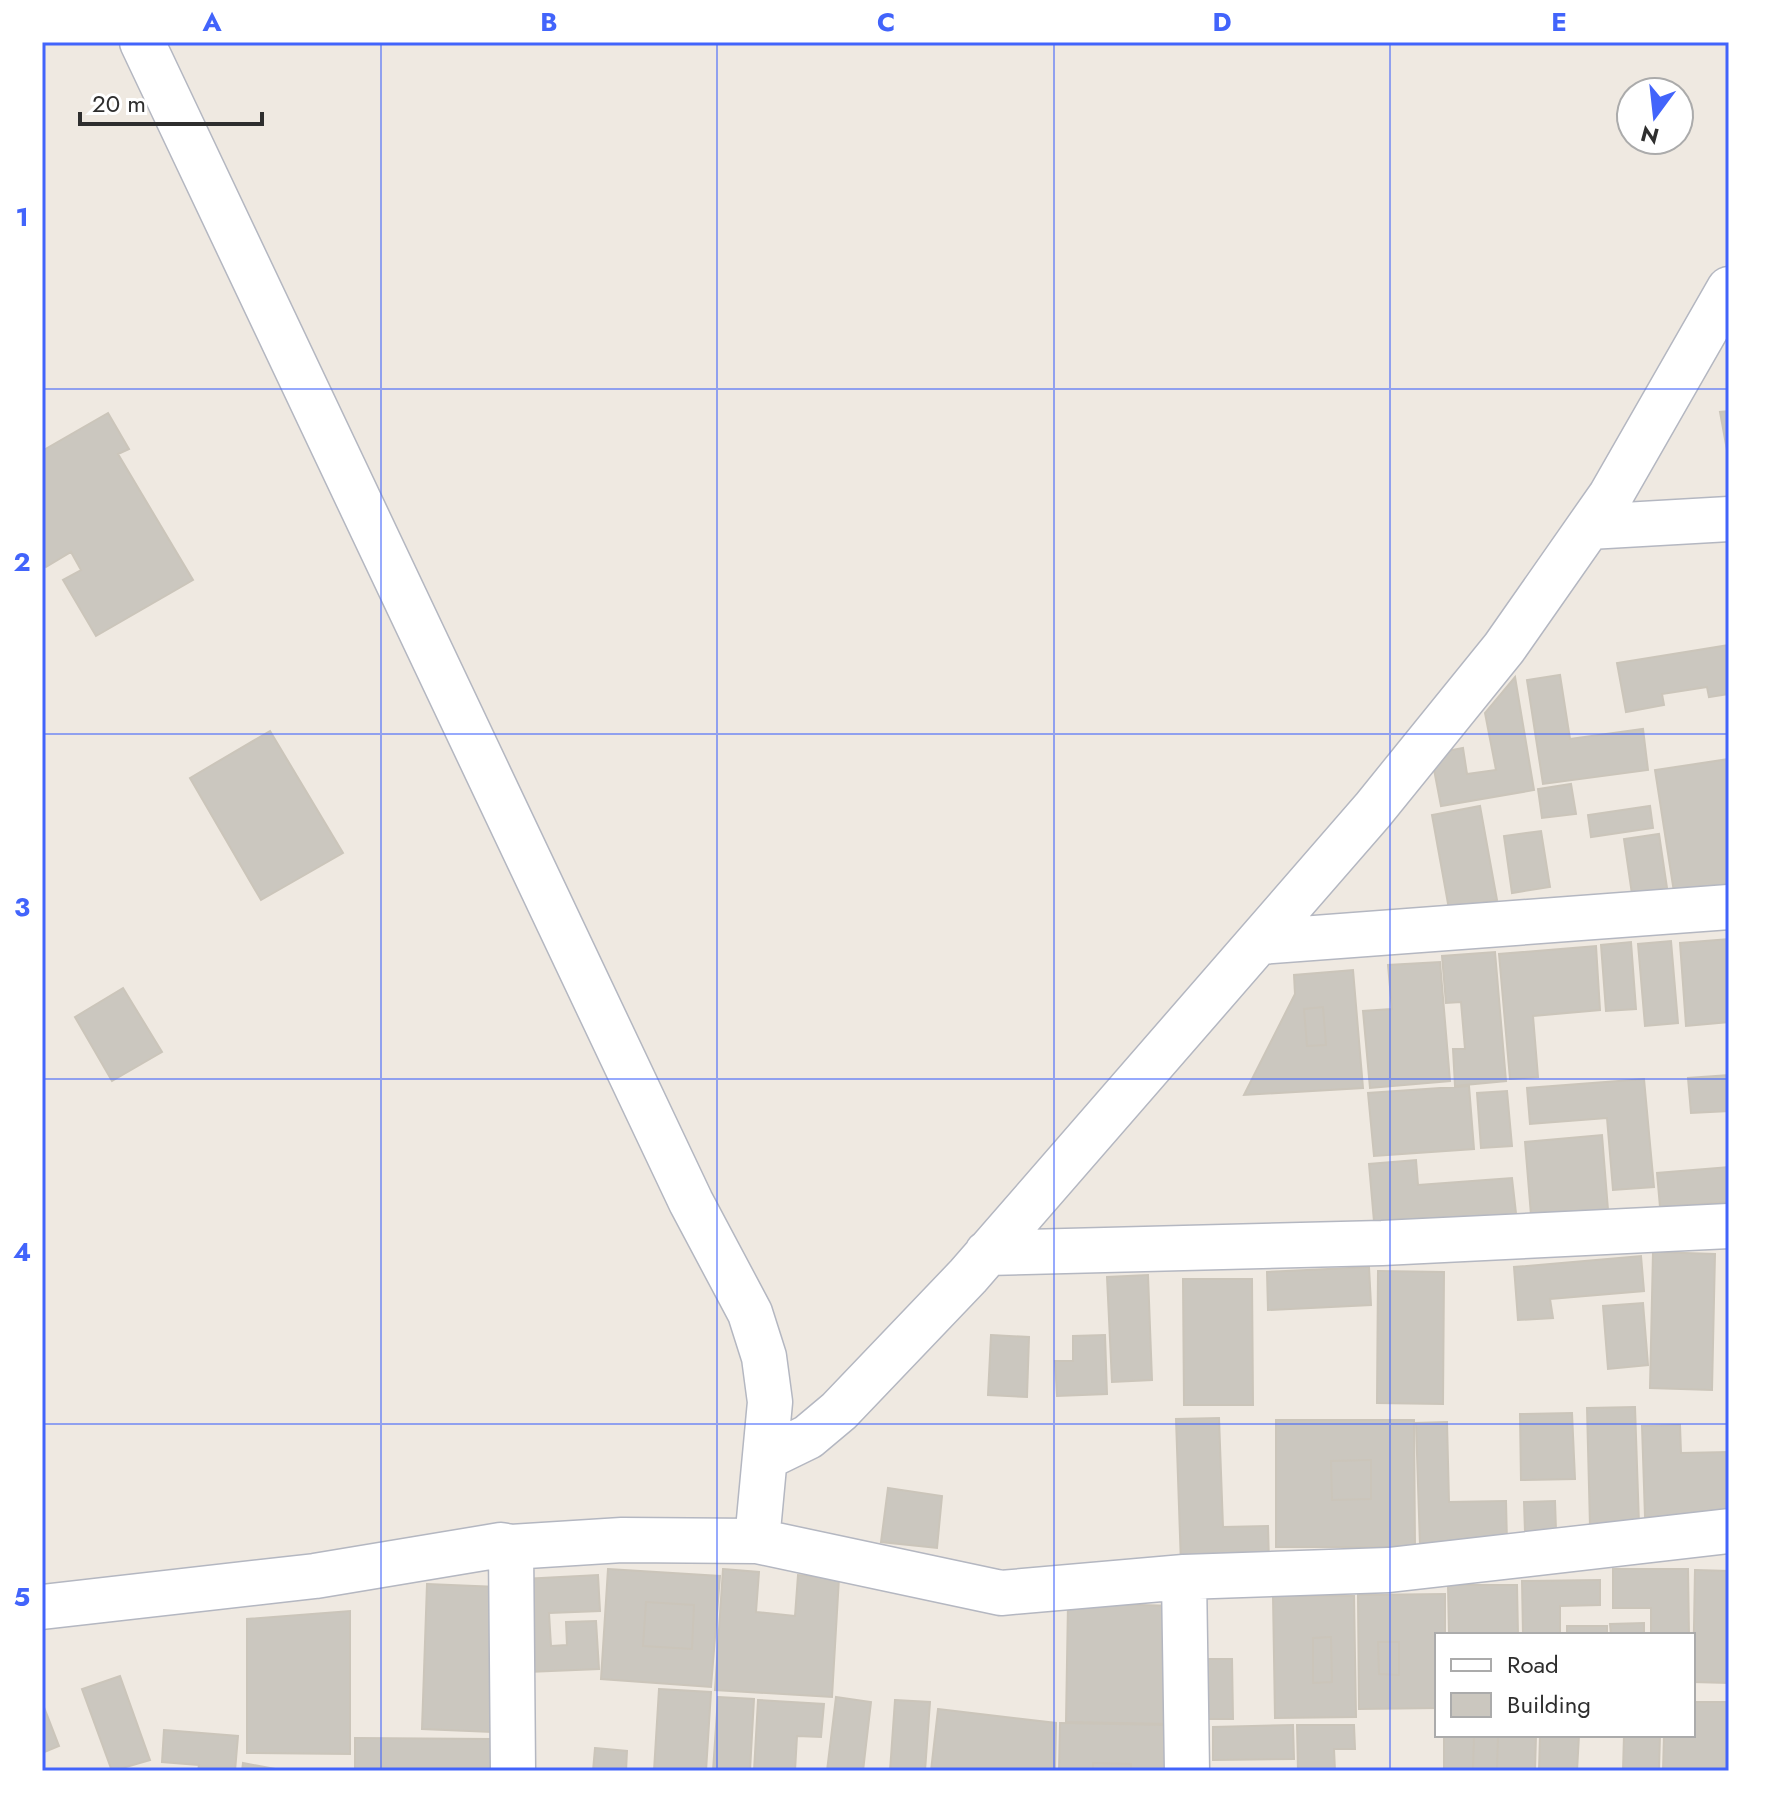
<svg xmlns="http://www.w3.org/2000/svg" width="1771" height="1813" font-family="Jost,sans-serif">
<rect width="100%" height="100%" fill="#efe9e1"/>
<path fill="#cbc7bf" stroke="#cbc5ba" stroke-width="2" fill-rule="evenodd" d="M 1729,411 L 1729,461 L 1720,412 Z
M 108,413 L 129,449 L 118,454 L 193,580 L 96,636 L 63,580 L 81,570 L 71,552 L 46,567 L 42,561 L 42,451 Z
M 1729,645 L 1729,694 L 1709,697 L 1707,687 L 1662,694 L 1664,705 L 1626,712 L 1617,663 Z
M 1560,675 L 1570,739 L 1643,729 L 1648,770 L 1543,784 L 1527,680 Z
M 1515,677 L 1534,790 L 1441,806 L 1431,754 L 1463,748 L 1467,774 L 1496,770 L 1485,713 Z
M 270,731 L 343,853 L 261,900 L 190,778 Z
M 1729,759 L 1729,884 L 1674,892 L 1655,770 Z
M 1571,784 L 1576,814 L 1542,818 L 1538,789 Z
M 1480,806 L 1497,900 L 1449,909 L 1432,815 Z
M 1650,806 L 1653,828 L 1591,837 L 1588,815 Z
M 1541,831 L 1550,887 L 1512,893 L 1504,836 Z
M 1659,834 L 1667,888 L 1632,894 L 1624,839 Z
M 1729,939 L 1729,1022 L 1686,1026 L 1680,943 Z
M 1671,941 L 1678,1023 L 1645,1026 L 1638,944 Z
M 1631,942 L 1636,1009 L 1606,1011 L 1601,945 Z
M 1596,946 L 1600,1010 L 1533,1016 L 1538,1077 L 1510,1079 L 1499,954 Z
M 1495,952 L 1506,1081 L 1455,1086 L 1453,1049 L 1465,1049 L 1461,1002 L 1446,1003 L 1442,956 Z
M 1440,962 L 1450,1081 L 1370,1088 L 1363,1011 L 1392,1009 L 1388,965 Z
M 1353,970 L 1363,1088 L 1244,1095 L 1295,994 L 1294,975 ZM 1323,1007 L 1326,1045 L 1307,1046 L 1304,1009 Z
M 123,988 L 162,1052 L 112,1081 L 75,1017 Z
M 1323,1007 L 1326,1045 L 1307,1046 L 1304,1009 Z
M 1729,1075 L 1729,1111 L 1691,1113 L 1688,1078 Z
M 1644,1079 L 1654,1187 L 1613,1190 L 1607,1118 L 1530,1124 L 1527,1088 Z
M 1469,1086 L 1474,1149 L 1374,1156 L 1368,1093 Z
M 1507,1091 L 1512,1146 L 1481,1148 L 1477,1093 Z
M 1602,1135 L 1608,1210 L 1531,1215 L 1525,1142 Z
M 1416,1160 L 1418,1185 L 1512,1178 L 1517,1222 L 1375,1233 L 1369,1164 Z
M 1729,1167 L 1729,1202 L 1660,1207 L 1657,1173 Z
M 1653,1252 L 1715,1254 L 1712,1390 L 1650,1388 Z
M 1641,1256 L 1644,1291 L 1550,1299 L 1553,1318 L 1518,1320 L 1514,1267 Z
M 1369,1267 L 1371,1305 L 1268,1310 L 1267,1272 Z
M 1378,1271 L 1444,1272 L 1443,1404 L 1377,1403 Z
M 1148,1275 L 1152,1380 L 1112,1382 L 1107,1277 Z
M 1183,1279 L 1252,1279 L 1253,1405 L 1184,1405 Z
M 1643,1303 L 1648,1365 L 1608,1369 L 1603,1306 Z
M 991,1335 L 1029,1337 L 1027,1397 L 988,1395 Z
M 1105,1335 L 1107,1394 L 1057,1396 L 1055,1361 L 1073,1361 L 1073,1336 Z
M 1635,1407 L 1639,1524 L 1590,1526 L 1587,1408 Z
M 1572,1413 L 1575,1479 L 1521,1480 L 1520,1414 Z
M 1219,1418 L 1223,1527 L 1268,1526 L 1269,1563 L 1181,1565 L 1176,1419 Z
M 1276,1420 L 1414,1420 L 1415,1547 L 1276,1547 ZM 1371,1460 L 1371,1499 L 1332,1500 L 1331,1461 Z
M 1447,1422 L 1449,1502 L 1506,1501 L 1507,1543 L 1420,1546 L 1416,1423 Z
M 1680,1425 L 1681,1453 L 1729,1452 L 1729,1514 L 1645,1517 L 1642,1426 Z
M 1371,1460 L 1371,1499 L 1332,1500 L 1331,1461 Z
M 888,1488 L 942,1496 L 937,1548 L 881,1542 Z
M 1555,1501 L 1556,1531 L 1525,1532 L 1524,1502 Z
M 608,1569 L 720,1576 L 711,1687 L 601,1679 ZM 646,1602 L 694,1605 L 692,1649 L 643,1646 Z
M 723,1569 L 759,1572 L 756,1612 L 795,1616 L 798,1575 L 839,1578 L 832,1697 L 715,1690 Z
M 1613,1569 L 1688,1569 L 1689,1635 L 1651,1635 L 1651,1608 L 1613,1608 Z
M 1695,1570 L 1729,1571 L 1729,1683 L 1693,1682 Z
M 598,1575 L 600,1611 L 549,1613 L 551,1646 L 567,1645 L 566,1622 L 596,1621 L 599,1669 L 528,1672 L 523,1579 Z
M 1600,1580 L 1600,1605 L 1560,1606 L 1560,1635 L 1523,1635 L 1522,1581 Z
M 427,1584 L 498,1587 L 492,1732 L 422,1729 Z
M 1448,1585 L 1517,1585 L 1518,1635 L 1449,1635 Z
M 1445,1594 L 1445,1635 L 1437,1635 L 1437,1708 L 1359,1709 L 1358,1595 ZM 1378,1642 L 1399,1642 L 1399,1675 L 1379,1674 Z
M 1273,1596 L 1354,1596 L 1356,1717 L 1275,1718 ZM 1331,1637 L 1332,1682 L 1313,1683 L 1313,1638 Z
M 646,1602 L 694,1605 L 692,1649 L 643,1646 Z
M 1068,1603 L 1175,1606 L 1172,1724 L 1066,1722 Z
M 350,1611 L 350,1754 L 247,1753 L 247,1619 Z
M 1644,1623 L 1644,1635 L 1611,1635 L 1610,1624 Z
M 1567,1626 L 1607,1626 L 1607,1635 L 1567,1635 Z
M 1331,1637 L 1332,1682 L 1313,1683 L 1313,1638 Z
M 1378,1642 L 1399,1642 L 1399,1675 L 1379,1674 Z
M 1197,1659 L 1232,1659 L 1233,1719 L 1198,1719 Z
M 120,1676 L 150,1760 L 112,1771 L 82,1689 Z
M 659,1689 L 711,1692 L 706,1771 L 654,1771 Z
M 718,1697 L 754,1699 L 750,1771 L 713,1771 Z
M 836,1697 L 871,1702 L 863,1771 L 827,1771 Z
M 758,1700 L 824,1704 L 821,1737 L 797,1736 L 795,1771 L 754,1771 Z
M 895,1700 L 930,1702 L 925,1771 L 890,1771 Z
M 42,1702 L 59,1746 L 42,1753 Z
M 1693,1702 L 1729,1702 L 1729,1771 L 1663,1771 L 1664,1735 L 1693,1735 Z
M 938,1709 L 1056,1723 L 1055,1771 L 931,1771 Z
M 1060,1723 L 1170,1725 L 1169,1771 L 1131,1771 L 1131,1764 L 1093,1763 L 1093,1771 L 1059,1771 Z
M 1293,1725 L 1294,1759 L 1213,1760 L 1213,1727 Z
M 1297,1725 L 1354,1725 L 1355,1749 L 1334,1749 L 1335,1771 L 1298,1771 Z
M 164,1730 L 238,1736 L 235,1771 L 198,1771 L 199,1765 L 162,1762 Z
M 1444,1735 L 1536,1735 L 1535,1771 L 1444,1771 ZM 1474,1735 L 1498,1736 L 1497,1769 L 1473,1769 Z
M 1474,1735 L 1498,1736 L 1497,1769 L 1473,1769 Z
M 1540,1735 L 1579,1735 L 1577,1771 L 1539,1771 Z
M 1624,1735 L 1660,1735 L 1659,1771 L 1623,1771 Z
M 355,1738 L 491,1739 L 491,1771 L 355,1771 Z
M 595,1748 L 627,1751 L 626,1771 L 593,1771 Z
M 243,1763 L 286,1771 L 242,1771 Z
M 1093,1763 L 1131,1764 L 1131,1771 L 1093,1771 Z"/>
<g fill="none" stroke-linecap="round" stroke-linejoin="round">
<g stroke="#b4b7c1" stroke-width="47">
<path id="minor" d="M 142,42 L 691,1202 L 750,1313 L 764,1357 L 770,1402 L 757,1541
M 1589,527 L 1729,519
M 1260,942 L 1729,907
M 987,1253 L 1382,1243 L 1729,1226
M 765,1458 L 808,1437 L 839,1411 L 968,1276 L 1373,810 L 1504,648 L 1611,495 L 1729,289
M 511,1547 L 513,1771
M 1184,1577 L 1187,1771
M 42,1607 L 315,1576 L 501,1545 L 511,1547 L 622,1540 L 757,1541 L 1001,1593 L 1184,1577 L 1389,1570 L 1729,1531"/>
</g>
<use href="#minor" stroke="#fff" stroke-width="44"/>
</g>
<path fill="none" stroke="#4264fb" stroke-width="2" stroke-opacity="0.55" d="M 381,42 L 381,1771M 717,42 L 717,1771M 1054,42 L 1054,1771M 1390,42 L 1390,1771M 42,389 L 1729,389M 42,734 L 1729,734M 42,1079 L 1729,1079M 42,1424 L 1729,1424"/>
<rect width="1771" height="1813" fill="none" stroke="#ffffff" stroke-width="88"/>
<rect x="1435" y="1633" width="260" height="104" fill="#ffffff" stroke="#ababab" stroke-width="2"/>
<rect x="1451" y="1659" width="40" height="12" fill="#ffffff" stroke="#ababab" stroke-width="2"/>
<text x="1507" y="1673" font-size="24" fill="#2e2e2e">Road</text>
<rect x="1451" y="1693" width="40" height="24" fill="#cbc7bf" stroke="#ababab" stroke-width="2"/>
<text x="1507" y="1713" font-size="24" fill="#2e2e2e">Building</text>
<g transform="translate(1655 116) rotate(195)"><circle r="38" fill="#ffffff" stroke="#ababab" stroke-width="2"/>
<path d="M0-6L14 30L0 20L-14 30Z" fill="#4264fb"/>
<text y="-12" font-size="22" font-weight="bold" text-anchor="middle" fill="#2e2e2e">N</text>
</g>
<path d="M80 112v12h182v-12" fill="none" stroke="#2e2e2e" stroke-width="4"/>
<text x="92" y="112" font-size="24" fill="#2e2e2e" stroke="#ffffff" stroke-width="6" paint-order="stroke">20 m</text>
<rect x="44" y="44" width="1683" height="1725" fill="none" stroke="#4264fb" stroke-width="3"/>
<g font-size="26" text-anchor="middle" font-weight="bold" fill="#4264fb">
<text x="212" y="31">A</text>
<text x="549" y="31">B</text>
<text x="886" y="31">C</text>
<text x="1222" y="31">D</text>
<text x="1559" y="31">E</text>
<text x="22" y="226">1</text>
<text x="22" y="571">2</text>
<text x="22" y="916">3</text>
<text x="22" y="1261">4</text>
<text x="22" y="1606">5</text>
</g>
</svg>
